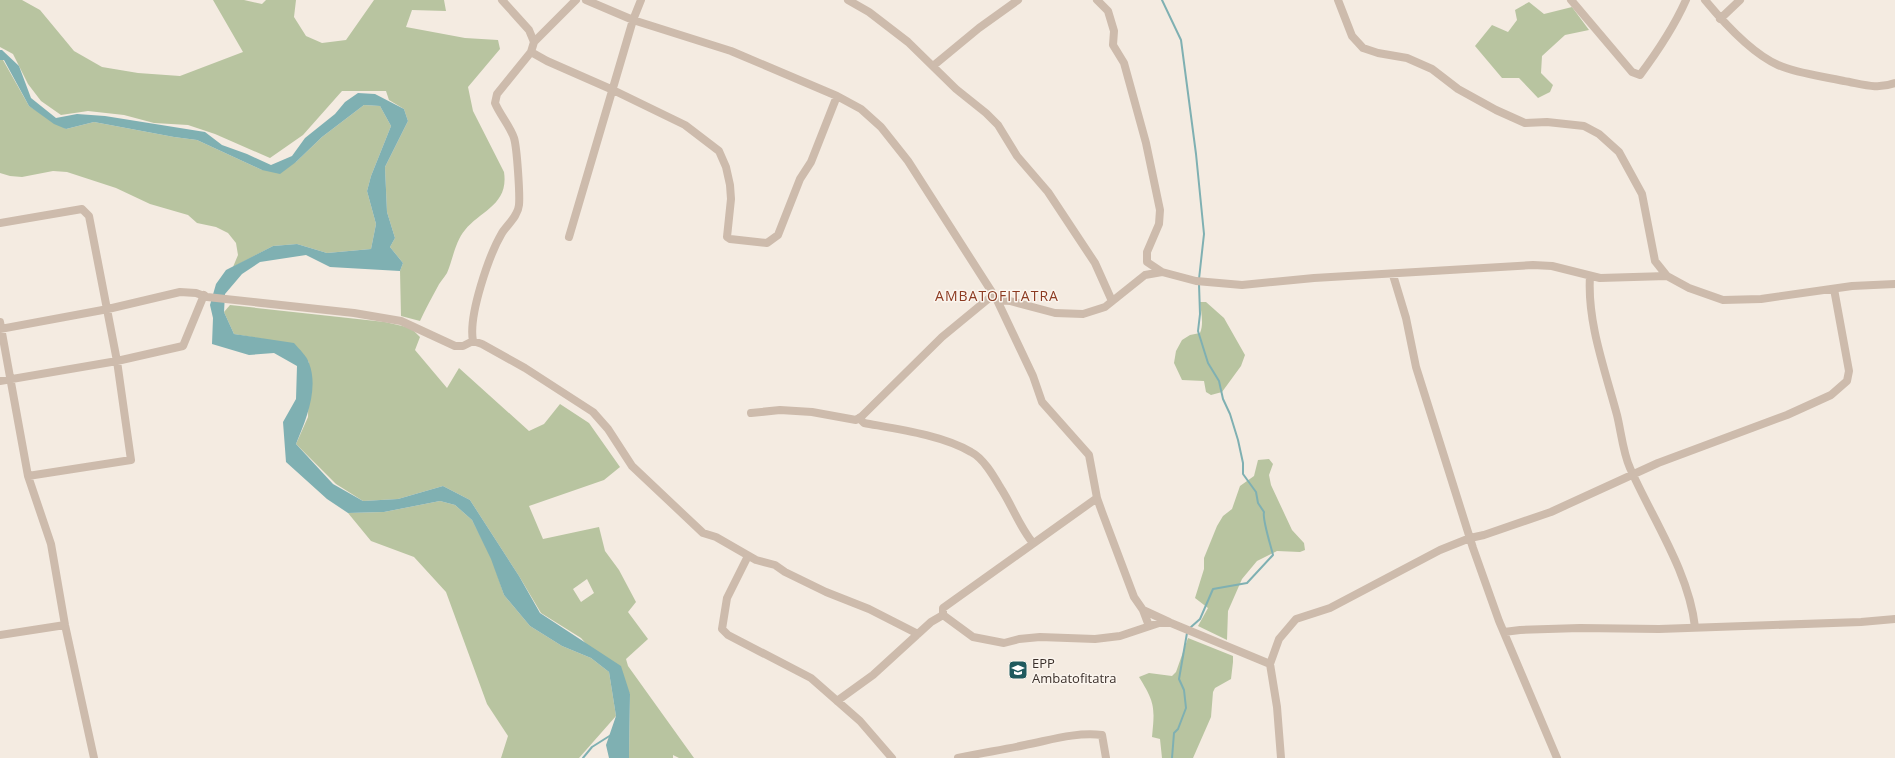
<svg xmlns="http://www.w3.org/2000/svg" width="1895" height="758" font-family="'Open Sans',sans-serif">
<rect width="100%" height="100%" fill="#f4ebe1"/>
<path fill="#b8c4a0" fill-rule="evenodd" d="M 0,0 L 22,0 L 40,10 L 74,51 L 102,67 L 138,73 L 180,76 L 243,52 L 213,0 L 244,0 L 262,4 L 266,0 L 296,0 L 294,17 L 306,36 L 322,43 L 346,40 L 374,0 L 444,0 L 446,11 L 412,10 L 406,27 L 465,38 L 498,40 L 500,49 L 468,87 L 473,111 L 504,172 C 509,205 480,211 465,230 C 455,242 453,259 447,273 C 444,278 439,283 437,288 C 431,299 425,310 420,321 L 401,316 L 400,271 L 403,263 L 390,247 L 395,238 L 387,212 L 385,167 L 408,121 L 404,109 L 389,100 L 386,91 L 342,91 L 303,135 L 270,158 L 215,134 L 188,125 L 154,123 L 124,115 L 88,111 L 61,115 L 41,101 L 28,84 L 13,54 L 0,47 Z
M 1529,2 L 1544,14 L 1572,7 L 1589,30 L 1565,35 L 1542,56 L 1541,73 L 1553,85 L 1550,92 L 1538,98 L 1519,78 L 1502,78 L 1475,46 L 1492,25 L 1508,32 L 1517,20 L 1515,10 Z
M 0,60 L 3,60 L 29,106 L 66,129 L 94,122 L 174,137 L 197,140 L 262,170 L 296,162 L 322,137 L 364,105 L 380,106 L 391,126 L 371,176 L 367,191 L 376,224 L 371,249 L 327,253 L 297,244 L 273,246 L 233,267 L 238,255 L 236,243 L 228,233 L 216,227 L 197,223 L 188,215 L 150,204 L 116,188 L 67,172 L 53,171 L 22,177 L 10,176 L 0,173 Z
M 1200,302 L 1206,302 L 1224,318 L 1245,355 L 1241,366 L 1222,392 L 1211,395 L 1206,392 L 1204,381 L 1182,380 L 1174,363 L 1176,351 L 1182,340 L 1190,335 L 1200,333 C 1204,324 1201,312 1200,302 Z
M 230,305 L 385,322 L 411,328 L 420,337 L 415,350 L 447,388 L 459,368 L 529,431 L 544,424 L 560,404 L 589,423 L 620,467 L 604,480 L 529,506 L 543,539 L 599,527 L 605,551 L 619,570 L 636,602 L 628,612 L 648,639 L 626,659 L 628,666 L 694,758 L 679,758 L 673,755 L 673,758 L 629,758 L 630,694 L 581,638 L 541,613 L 519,576 L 470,500 L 443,486 L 398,499 L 363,501 L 336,484 L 296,444 L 308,417 L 309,362 L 263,339 L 234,334 L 224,312 ZM 587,579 L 594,593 L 581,602 L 573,589 Z
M 1269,459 L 1273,464 L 1269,475 L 1271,485 L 1292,530 L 1304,543 L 1305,550 L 1300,552 L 1277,551 L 1257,561 L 1242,579 L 1228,611 L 1227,640 L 1198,626 L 1208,608 L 1195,598 L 1204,569 L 1204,558 L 1217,526 L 1223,516 L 1232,509 L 1240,486 L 1254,476 L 1258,460 Z
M 440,501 L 455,505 L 472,520 L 492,559 L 504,595 L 530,626 L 562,646 L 591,658 L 609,672 L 616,716 L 579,758 L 501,758 L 508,736 L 487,704 L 446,592 L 414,557 L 371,541 L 348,513 L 384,512 Z
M 1188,638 L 1233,656 L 1233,662 L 1231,679 L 1215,688 L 1213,692 L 1211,717 L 1193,758 L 1162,758 L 1160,739 L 1152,737 C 1155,707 1155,703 1139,677 L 1149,673 L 1172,676 L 1176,672 Z"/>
<path fill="#7fb0b2" d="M 0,50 L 2,50 L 19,66 L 31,98 L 56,118 L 77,114 L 105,116 L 205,132 L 222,145 L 247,154 L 271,165 L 292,156 L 305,138 L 335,114 L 345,102 L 358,93 L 375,94 L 404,109 L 408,121 L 385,167 L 387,212 L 395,238 L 390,247 L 403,263 L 400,271 L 330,267 L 306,255 L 260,262 L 242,274 L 225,294 L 224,312 L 234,334 L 294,343 C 299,349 307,356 309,363 C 319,389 306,420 296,444 L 333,484 L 363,501 L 398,499 L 443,486 L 470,500 L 519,576 L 540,613 L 621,666 L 630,694 L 629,758 L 609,758 L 606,745 L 616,716 L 609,672 L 591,658 L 562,646 L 530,626 L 504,595 L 491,559 L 472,520 L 455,505 L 440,501 L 384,512 L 348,513 L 327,499 L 286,462 L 283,422 L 296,399 L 297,366 L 274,353 L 249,355 L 212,344 L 213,318 L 210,305 L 216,284 L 226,270 L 273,246 L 297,244 L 327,253 L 371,249 L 376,224 L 367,191 L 371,176 L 391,126 L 380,106 L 364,105 L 322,137 L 296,162 L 280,174 L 262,170 L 197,140 L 174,137 L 94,122 L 66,129 L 54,124 L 29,106 L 4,60 L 0,60 Z"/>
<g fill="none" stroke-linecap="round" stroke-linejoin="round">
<path stroke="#7fb0b2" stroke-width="2" d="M 1162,0 L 1181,40 L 1196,154 L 1204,234 L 1199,279
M 1191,627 L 1200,619 L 1213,589 L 1247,583 L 1273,555 C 1271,546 1262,519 1264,512 L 1258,503 L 1256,492 L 1243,474 L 1243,463 L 1238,440 L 1230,414 L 1223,399 L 1219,381 L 1208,363 L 1198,331 L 1200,314 L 1199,284
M 583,758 L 592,747 L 611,735
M 1172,758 L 1174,733 L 1178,729 L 1186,708 L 1184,690 L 1179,679 L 1187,633"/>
<path stroke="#cdbbac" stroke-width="8" d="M 586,0 L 633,20 L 731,51 L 837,96 L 861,109 L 881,127 L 908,161 L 997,300 L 1010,301 L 1055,313 L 1083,314 L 1105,307 L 1145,275 L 1162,272 L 1196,281 L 1242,285 L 1314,278 L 1533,265 L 1552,266 L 1600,278 L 1667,276 L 1689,288 L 1723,300 L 1761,299 L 1852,286 L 1895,284
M 848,0 L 869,12 L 908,42 L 956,89 L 986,113 L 998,125 L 1017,156 L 1048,192 L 1095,263 L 1112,301
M 1097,0 L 1108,11 L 1114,31 L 1113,45 L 1124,63 L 1146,143 L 1160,210 L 1159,224 L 1147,252 L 1147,262 L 1162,272
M 1338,0 L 1352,36 L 1363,48 L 1378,53 L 1407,58 L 1432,69 L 1458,89 L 1496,110 L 1525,123 L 1547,122 L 1584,126 L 1599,134 L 1619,152 L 1642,194 L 1655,261 L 1667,276
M 1571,0 L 1632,72 L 1640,75 C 1658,51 1674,27 1686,0
M 1705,0 C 1724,23 1751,53 1778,65 C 1798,74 1822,76 1844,81 C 1862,84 1877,90 1895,83
M 1720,19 L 1740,0
M 534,42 L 576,0
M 531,52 L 547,61 L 613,90 L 685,125 L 719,151 L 726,167 L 730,185 L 731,199 L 727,237 L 730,239 L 767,243 L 778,235 L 800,179 L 811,162 L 837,96
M 933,66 L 979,28 L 1018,0
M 0,223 L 82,209 L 89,216 L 117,361 L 131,460 L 28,476
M 569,237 L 633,20 L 641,0
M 1393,275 L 1406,318 L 1416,367 L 1473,548 L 1499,621 L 1557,758
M 1590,276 C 1587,322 1605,370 1617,415 C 1621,431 1623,453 1630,468 C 1652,518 1689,572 1695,627
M 997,300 L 1033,376 L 1042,402 L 1089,455 L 1097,498 L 1102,512 L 1134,597 L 1143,610 L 1149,626
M 0,322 L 28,476 L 51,544 L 65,625 L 94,758
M 0,329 L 108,309 L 180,292 L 196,293 L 207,297 L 354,313 L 401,321 L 455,346 L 463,346 L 473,341 L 482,344 L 525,368 L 593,412 L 608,429 L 632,466 L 703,533 L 716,537 L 756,560 L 775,565 L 785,572 L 826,592 L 869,609 L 918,634
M 473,341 C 468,316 489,255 502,233 C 508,224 518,216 519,205 C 520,194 517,148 514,138 C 510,126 500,115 495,103 L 497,94 L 531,52 L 534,42 L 529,30 L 502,0
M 0,381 L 117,361 L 183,346 L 204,295
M 751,413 L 780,410 L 812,412 L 856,420 L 862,416 L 942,337 L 993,295
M 859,418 L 864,423 C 897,429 942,435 971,452 C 983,458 993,475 1000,487 C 1012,505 1019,526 1033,543
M 748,556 L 727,598 L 722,629 L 728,635 L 811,678 L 860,721 L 892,758
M 1143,610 L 1169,622
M 943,615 L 943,608 L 1097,498
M 1504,632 L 1520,630 L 1580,628 L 1659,629 L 1861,622 L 1895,619
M 0,635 L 65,625
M 1270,664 L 1277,707 L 1281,758
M 837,701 L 873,675 L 931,622 L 943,615 L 973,637 L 1004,643 L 1019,639 L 1040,637 L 1095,639 L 1120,636 L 1159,623 L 1171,623 L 1270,664 L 1279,639 L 1296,619 L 1330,608 L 1440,550 L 1470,538 L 1484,535 L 1551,512 L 1658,463 L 1787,415 L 1831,395 L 1847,381 L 1849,371 L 1834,289
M 958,758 C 980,753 1003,750 1025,745 C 1051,740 1075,732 1102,735 L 1106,758"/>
</g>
<defs>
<g id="school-square" transform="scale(1)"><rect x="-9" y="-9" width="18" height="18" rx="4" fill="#1f5a5e" stroke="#fbf5ee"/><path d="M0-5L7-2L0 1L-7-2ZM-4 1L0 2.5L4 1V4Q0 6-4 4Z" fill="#fff"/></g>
</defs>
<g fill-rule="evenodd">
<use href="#school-square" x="1018" y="670"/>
</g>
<g text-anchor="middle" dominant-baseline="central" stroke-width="3" stroke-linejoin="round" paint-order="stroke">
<g font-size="13" fill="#3b302b" stroke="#fbf5ee" text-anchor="start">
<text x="1032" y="663">EPP<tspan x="1032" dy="15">Ambatofitatra</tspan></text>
</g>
<g font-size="14" letter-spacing="1" fill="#8c3b22" stroke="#fbf5ee">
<text x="997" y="295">AMBATOFITATRA</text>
</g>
</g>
</svg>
